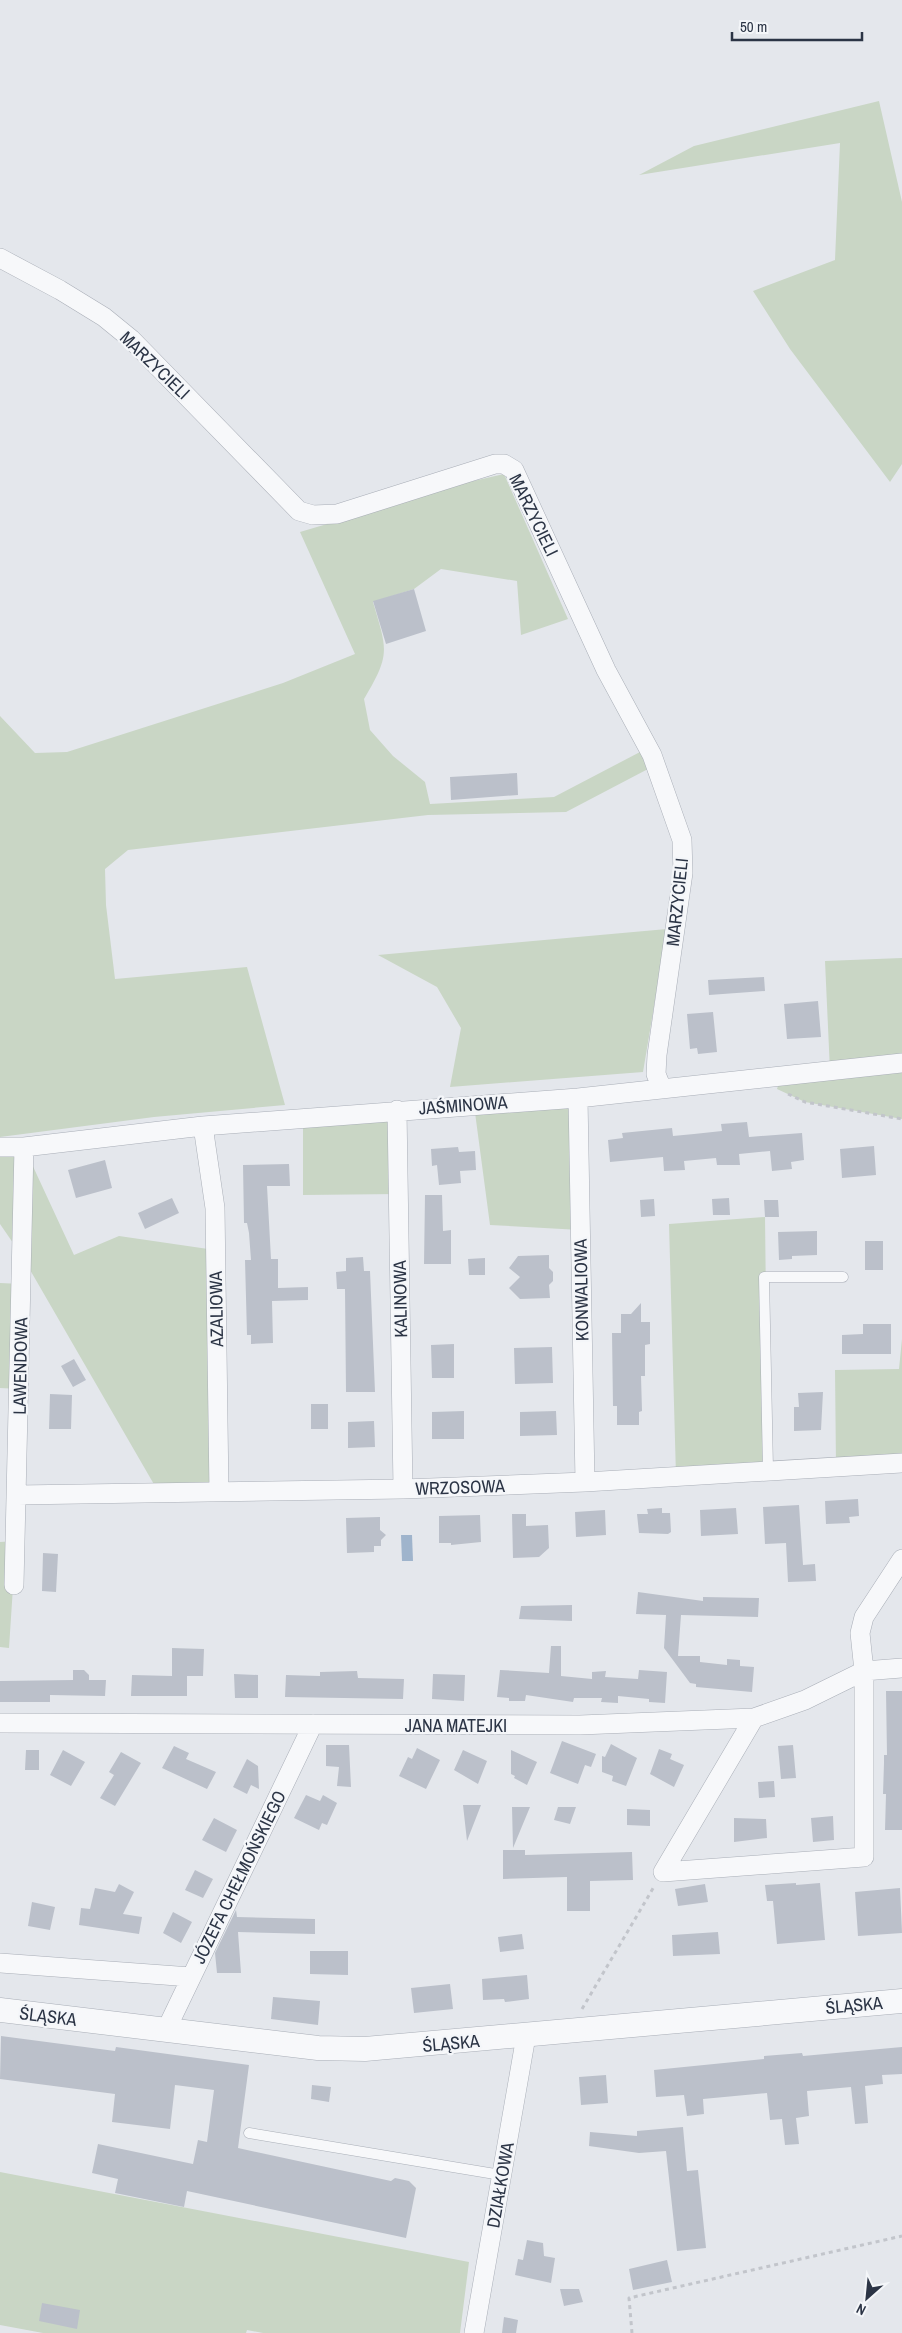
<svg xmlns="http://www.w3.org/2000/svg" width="902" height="2333" font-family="'Archivo Narrow',sans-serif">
<rect width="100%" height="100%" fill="#e4e7ec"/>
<path fill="#c9d6c5" d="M 879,101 L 902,202 L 902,464 L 890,482 L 790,349 L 753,291 L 835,260 L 840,143 L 639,175 L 694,146 Z
M 504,474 L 568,619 L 521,635 L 517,581 L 441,569 L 414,589 L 373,602 C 387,650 391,654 364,699 L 370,730 L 393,756 L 425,782 L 430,804 L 554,797 L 640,752 L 648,769 L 566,812 L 428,815 L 128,850 L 105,869 L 106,905 L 115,979 L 247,967 L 285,1105 L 154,1117 L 0,1137 L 0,716 L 35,753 L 67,752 L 283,683 L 355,654 L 300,532 L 469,482 Z
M 667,929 L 643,1072 L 450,1087 L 461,1028 L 437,987 L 378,955 Z
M 902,958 L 902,1119 L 805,1102 L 777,1089 L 781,1076 L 830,1071 L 825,961 Z
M 578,1098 L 580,1230 L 490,1225 L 474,1105 Z
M 397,1110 L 399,1194 L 303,1195 L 303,1118 Z
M 0,1147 L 24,1147 L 74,1255 L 119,1236 L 215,1250 L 219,1492 L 159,1493 L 22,1256 L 0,1224 Z
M 765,1217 L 768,1469 L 676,1476 L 669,1224 Z
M 0,1283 L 22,1284 L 20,1389 L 0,1388 Z
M 902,1339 L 902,1463 L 836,1466 L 835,1370 L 899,1369 Z
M 16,1541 L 9,1648 L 0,1647 L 0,1542 Z
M 0,2172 L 469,2262 L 460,2333 L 263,2333 L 247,2330 L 246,2333 L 43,2333 L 0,2325 Z"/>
<path fill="#9fb4cc" d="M 401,1535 L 412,1535 L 413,1561 L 402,1561 Z"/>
<path fill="#bbc0ca" d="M 414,589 L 426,631 L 386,644 L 373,601 Z
M 517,773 L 518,795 L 451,800 L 450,777 Z
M 764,977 L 765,991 L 709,995 L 708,980 Z
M 818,1001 L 821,1037 L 787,1039 L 784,1004 Z
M 713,1012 L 717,1052 L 698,1054 L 697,1048 L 690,1049 L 687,1014 Z
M 747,1122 L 749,1137 L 802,1133 L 804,1160 L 791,1162 L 792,1169 L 772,1171 L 770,1151 L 739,1154 L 740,1165 L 717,1165 L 716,1158 L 684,1161 L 685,1170 L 664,1171 L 663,1157 L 610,1162 L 608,1140 L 623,1138 L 622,1133 L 672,1128 L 673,1136 L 694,1134 L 722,1131 L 721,1124 Z
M 874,1146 L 876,1175 L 842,1178 L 840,1149 Z
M 458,1147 L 459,1152 L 475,1151 L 476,1170 L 460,1171 L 461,1183 L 439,1185 L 437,1165 L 432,1166 L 431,1149 Z
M 105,1160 L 112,1188 L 76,1198 L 68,1170 Z
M 289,1164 L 290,1186 L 267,1186 L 271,1259 L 278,1259 L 278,1288 L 308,1287 L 308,1300 L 272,1301 L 273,1343 L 251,1344 L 251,1335 L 247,1335 L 245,1260 L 251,1260 L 249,1233 L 247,1223 L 244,1223 L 243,1165 Z
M 425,1195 L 442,1195 L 443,1231 L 451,1230 L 451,1264 L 424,1264 Z
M 172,1198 L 179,1213 L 145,1229 L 138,1213 Z
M 729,1198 L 730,1215 L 713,1215 L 712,1199 Z
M 654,1199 L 655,1216 L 641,1217 L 640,1200 Z
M 764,1200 L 778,1200 L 779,1217 L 765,1217 Z
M 817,1231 L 817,1255 L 792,1256 L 792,1259 L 779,1260 L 778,1232 Z
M 865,1241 L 883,1241 L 883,1270 L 865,1270 Z
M 549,1255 L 549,1268 L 553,1272 L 553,1281 L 549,1285 L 550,1298 L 520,1299 L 509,1288 L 520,1277 L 509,1268 L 518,1256 Z
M 363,1257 L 364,1271 L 370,1271 L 375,1392 L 346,1392 L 345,1289 L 337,1289 L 336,1272 L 346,1271 L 346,1258 Z
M 485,1258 L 485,1275 L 469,1275 L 468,1259 Z
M 641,1303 L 641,1322 L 650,1322 L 650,1344 L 645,1345 L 645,1376 L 641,1376 L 642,1411 L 639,1412 L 639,1425 L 617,1425 L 617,1406 L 613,1406 L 612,1333 L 621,1333 L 621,1314 L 631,1314 Z
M 863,1324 L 891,1324 L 891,1354 L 842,1354 L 842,1335 L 863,1334 Z
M 454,1344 L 454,1378 L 432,1378 L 431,1345 Z
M 552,1347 L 553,1383 L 515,1384 L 514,1348 Z
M 74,1359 L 86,1380 L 73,1387 L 61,1366 Z
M 823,1392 L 821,1430 L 794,1431 L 794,1407 L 799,1407 L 798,1393 Z
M 50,1394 L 72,1395 L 71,1429 L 49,1429 Z
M 311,1404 L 328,1404 L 328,1429 L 311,1429 Z
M 464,1411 L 464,1439 L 432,1439 L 432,1412 Z
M 556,1411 L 557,1435 L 520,1436 L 520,1412 Z
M 374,1421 L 375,1447 L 348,1448 L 348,1422 Z
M 858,1499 L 859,1516 L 849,1517 L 850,1523 L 826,1524 L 825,1501 Z
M 799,1505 L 803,1565 L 815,1564 L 816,1581 L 788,1582 L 786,1543 L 765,1544 L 763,1507 Z
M 662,1508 L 662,1513 L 670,1513 L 671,1532 L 668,1534 L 639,1533 L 637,1514 L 648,1514 L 647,1509 Z
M 736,1508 L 738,1534 L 701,1536 L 700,1510 Z
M 605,1510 L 606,1535 L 576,1537 L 575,1512 Z
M 512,1514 L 526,1514 L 526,1526 L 548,1525 L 549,1548 L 539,1557 L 513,1558 Z
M 480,1515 L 481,1542 L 451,1545 L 451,1543 L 439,1543 L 439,1516 Z
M 380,1517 L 380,1530 L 386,1535 L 381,1540 L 381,1546 L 374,1546 L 374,1552 L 347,1553 L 346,1518 Z
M 43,1553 L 58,1554 L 56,1592 L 42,1591 Z
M 638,1592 L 703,1601 L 703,1597 L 759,1598 L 758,1617 L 681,1615 L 678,1656 L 700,1656 L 700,1662 L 727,1665 L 727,1659 L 740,1660 L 740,1666 L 754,1667 L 752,1692 L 696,1687 L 696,1684 L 690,1683 L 664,1648 L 666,1615 L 636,1614 Z
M 572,1605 L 572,1621 L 519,1619 L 521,1606 Z
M 551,1646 L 561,1646 L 561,1676 L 592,1679 L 592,1672 L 606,1671 L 605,1677 L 638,1679 L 639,1670 L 667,1672 L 665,1703 L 649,1702 L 649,1699 L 618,1696 L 618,1703 L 601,1702 L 602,1698 L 574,1698 L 573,1702 L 526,1695 L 525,1701 L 509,1701 L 509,1698 L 497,1697 L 500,1670 L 549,1673 Z
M 172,1648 L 204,1649 L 203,1676 L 187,1676 L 187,1696 L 131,1696 L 132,1675 L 172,1676 Z
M 73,1670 L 84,1670 L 89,1675 L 89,1680 L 106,1680 L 105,1696 L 50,1695 L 50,1702 L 0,1702 L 0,1681 L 73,1680 Z
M 357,1671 L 358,1678 L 404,1679 L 403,1699 L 285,1697 L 286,1675 L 320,1676 L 320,1672 Z
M 234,1674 L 258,1675 L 258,1698 L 235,1698 Z
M 433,1674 L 465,1675 L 464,1701 L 432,1699 Z
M 886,1691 L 902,1691 L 902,1830 L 885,1830 L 886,1794 L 883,1794 L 884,1763 L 884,1755 L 887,1755 Z
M 562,1741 L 596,1754 L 591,1767 L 585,1765 L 578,1784 L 550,1773 Z
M 611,1744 L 637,1758 L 626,1786 L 612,1781 L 613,1776 L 602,1772 L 602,1756 L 605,1757 Z
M 326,1745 L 349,1745 L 351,1787 L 337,1786 L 339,1767 L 326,1766 Z
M 793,1745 L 796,1778 L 781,1779 L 778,1746 Z
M 174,1746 L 189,1753 L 186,1759 L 216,1772 L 207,1789 L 162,1768 Z
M 417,1748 L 440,1760 L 426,1789 L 399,1776 L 408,1757 L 412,1759 Z
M 659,1749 L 672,1754 L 670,1759 L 684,1765 L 674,1787 L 650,1774 Z
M 26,1750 L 39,1750 L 39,1770 L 25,1770 Z
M 63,1750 L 85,1762 L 71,1786 L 50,1775 Z
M 463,1750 L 487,1761 L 478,1784 L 454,1770 Z
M 511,1750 L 537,1762 L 527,1785 L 514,1778 L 515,1776 L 511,1774 Z
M 121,1752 L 141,1763 L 115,1806 L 100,1798 L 114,1775 L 109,1772 Z
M 247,1759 L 258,1766 L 259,1789 L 251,1785 L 247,1794 L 233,1787 Z
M 774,1781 L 775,1797 L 759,1798 L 758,1782 Z
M 306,1795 L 320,1801 L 323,1795 L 337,1803 L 327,1825 L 322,1823 L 319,1830 L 294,1818 Z
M 463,1805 L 481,1805 L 467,1841 Z
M 512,1807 L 530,1807 L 513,1848 Z
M 558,1807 L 576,1807 L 570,1824 L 554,1820 Z
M 627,1809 L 650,1810 L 650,1826 L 627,1825 Z
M 833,1816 L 834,1840 L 813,1842 L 811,1818 Z
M 214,1818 L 237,1830 L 226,1852 L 202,1840 Z
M 734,1818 L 766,1819 L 767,1838 L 734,1842 Z
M 503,1850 L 525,1850 L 525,1855 L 632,1852 L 633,1880 L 590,1881 L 590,1911 L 567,1911 L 567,1877 L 503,1879 Z
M 195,1870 L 213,1879 L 203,1898 L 185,1890 Z
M 796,1883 L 796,1885 L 820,1883 L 825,1940 L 777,1944 L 773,1901 L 767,1901 L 765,1885 Z
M 119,1884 L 134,1892 L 123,1914 L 142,1917 L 139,1934 L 79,1925 L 81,1908 L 90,1909 L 95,1888 L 115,1892 Z
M 705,1884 L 708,1902 L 678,1906 L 675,1889 Z
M 900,1888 L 902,1933 L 858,1936 L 855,1892 Z
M 32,1902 L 55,1907 L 50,1930 L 28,1926 Z
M 236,1910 L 237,1917 L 315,1919 L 315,1934 L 238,1932 L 241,1973 L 217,1973 L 215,1953 Z
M 173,1912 L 192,1922 L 181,1943 L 163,1933 Z
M 718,1932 L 720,1954 L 673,1956 L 672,1935 Z
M 522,1934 L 524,1949 L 500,1952 L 498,1937 Z
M 310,1951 L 348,1951 L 348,1975 L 310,1974 Z
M 527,1975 L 529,1999 L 505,2002 L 504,1999 L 483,2000 L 482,1979 Z
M 450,1984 L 453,2009 L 414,2013 L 411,1988 Z
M 273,1997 L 320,2001 L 318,2025 L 271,2019 Z
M 1,2036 L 115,2051 L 116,2047 L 249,2065 L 238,2148 L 391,2181 L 395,2178 L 409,2181 L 416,2188 L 406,2238 L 187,2191 L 184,2207 L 115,2193 L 118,2179 L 92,2173 L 98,2144 L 193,2164 L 198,2140 L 207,2142 L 214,2090 L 175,2085 L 170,2129 L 112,2122 L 115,2094 L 0,2079 Z
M 902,2047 L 902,2074 L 882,2075 L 883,2084 L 865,2086 L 868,2123 L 855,2124 L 851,2087 L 807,2091 L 809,2116 L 796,2118 L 799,2144 L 785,2145 L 782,2119 L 770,2120 L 767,2093 L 703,2099 L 704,2114 L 687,2116 L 684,2095 L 656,2097 L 654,2070 L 764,2059 L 764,2056 L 802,2053 L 803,2056 Z
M 606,2075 L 608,2103 L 581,2105 L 579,2077 Z
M 312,2085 L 331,2087 L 329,2102 L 311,2099 Z
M 683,2127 L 687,2171 L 698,2170 L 706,2248 L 677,2251 L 666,2151 L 639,2153 L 589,2146 L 590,2132 L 637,2136 L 637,2131 Z
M 527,2240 L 543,2243 L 544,2256 L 555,2258 L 551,2283 L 515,2275 L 518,2259 L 523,2260 Z
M 667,2260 L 672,2282 L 633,2290 L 629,2269 Z
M 560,2289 L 579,2289 L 583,2302 L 564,2306 Z
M 42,2303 L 80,2310 L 77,2329 L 39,2321 Z
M 504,2317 L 518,2320 L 516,2333 L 502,2333 Z"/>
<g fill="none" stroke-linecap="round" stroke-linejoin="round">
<g stroke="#a9aeb7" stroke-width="11">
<path id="service" d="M 768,1469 L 764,1277 L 843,1277
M 249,2133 L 501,2175"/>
</g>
<g stroke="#a9aeb7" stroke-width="20">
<path id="minor" d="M 0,258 L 60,290 L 104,317 L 131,339 L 299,511 L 313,515 L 337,514 L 495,464 L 504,464 L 514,470 L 606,670 L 652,755 L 682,840 L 683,873 L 657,1055 L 656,1074 L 662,1089
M 578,1098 L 585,1482
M 397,1110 L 403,1489
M 203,1126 L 215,1208 L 219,1492
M 0,1147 L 24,1147 L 203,1126 L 578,1098 L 902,1063
M 18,1495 L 403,1489 L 585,1482 L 902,1463
M 14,1585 L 24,1147
M 754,1718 L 663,1872 L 864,1857 L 864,1671 L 860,1633 L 864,1617 L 902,1559
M 0,1723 L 580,1725 L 754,1718 L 805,1700 L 864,1671 L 902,1668
M 0,1963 L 191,1977
M 166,2030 L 313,1724
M 474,2333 L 526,2036"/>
</g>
<g stroke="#a9aeb7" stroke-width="25">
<path id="tertiary" d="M 0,2010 L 318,2048 L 365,2049 L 902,2001"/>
</g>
<path stroke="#c2c5cb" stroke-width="3" stroke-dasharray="4 4" stroke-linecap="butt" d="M 788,1094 L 805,1102 L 902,1119
M 582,2009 L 655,1885
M 632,2333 L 629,2298 L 902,2236"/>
<use href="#service" stroke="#f7f8fa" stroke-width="10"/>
<use href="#minor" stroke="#f7f8fa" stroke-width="19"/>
<use href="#tertiary" stroke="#f7f8fa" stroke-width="24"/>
</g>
<g text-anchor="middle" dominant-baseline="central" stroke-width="4.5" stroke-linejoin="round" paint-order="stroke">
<g font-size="18" fill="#2b3445" stroke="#f4f6f9">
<text transform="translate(155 365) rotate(44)">MARZYCIELI</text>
<text transform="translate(534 515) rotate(64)">MARZYCIELI</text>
<text transform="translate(677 902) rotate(-84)">MARZYCIELI</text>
<text transform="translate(463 1105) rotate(-4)">JAŚMINOWA</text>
<text transform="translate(581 1290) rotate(-91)">KONWALIOWA</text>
<text transform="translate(400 1299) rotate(-91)">KALINOWA</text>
<text transform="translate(216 1309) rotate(-91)">AZALIOWA</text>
<text transform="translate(20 1366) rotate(-89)">LAWENDOWA</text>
<text transform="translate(460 1487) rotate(-2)">WRZOSOWA</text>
<text x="456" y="1725">JANA MATEJKI</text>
<text transform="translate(239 1877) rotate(-64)">JÓZEFA CHEŁMOŃSKIEGO</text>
<text transform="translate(854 2005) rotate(-5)">ŚLĄSKA</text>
<text transform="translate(48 2016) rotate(7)">ŚLĄSKA</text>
<text transform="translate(451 2043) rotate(-5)">ŚLĄSKA</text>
<text transform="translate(500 2185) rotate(-80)">DZIAŁKOWA</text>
</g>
</g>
<g transform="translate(867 2298) rotate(207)" stroke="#f4f6f9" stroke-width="4" paint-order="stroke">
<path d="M0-4L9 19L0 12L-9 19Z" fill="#2b3445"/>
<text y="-8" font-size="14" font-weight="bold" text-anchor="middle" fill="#2b3445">N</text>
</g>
<path d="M732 32v8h130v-8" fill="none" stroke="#2b3445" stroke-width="2.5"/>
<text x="740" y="32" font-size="15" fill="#2b3445" stroke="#f4f6f9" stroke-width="4" paint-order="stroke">50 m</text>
</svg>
